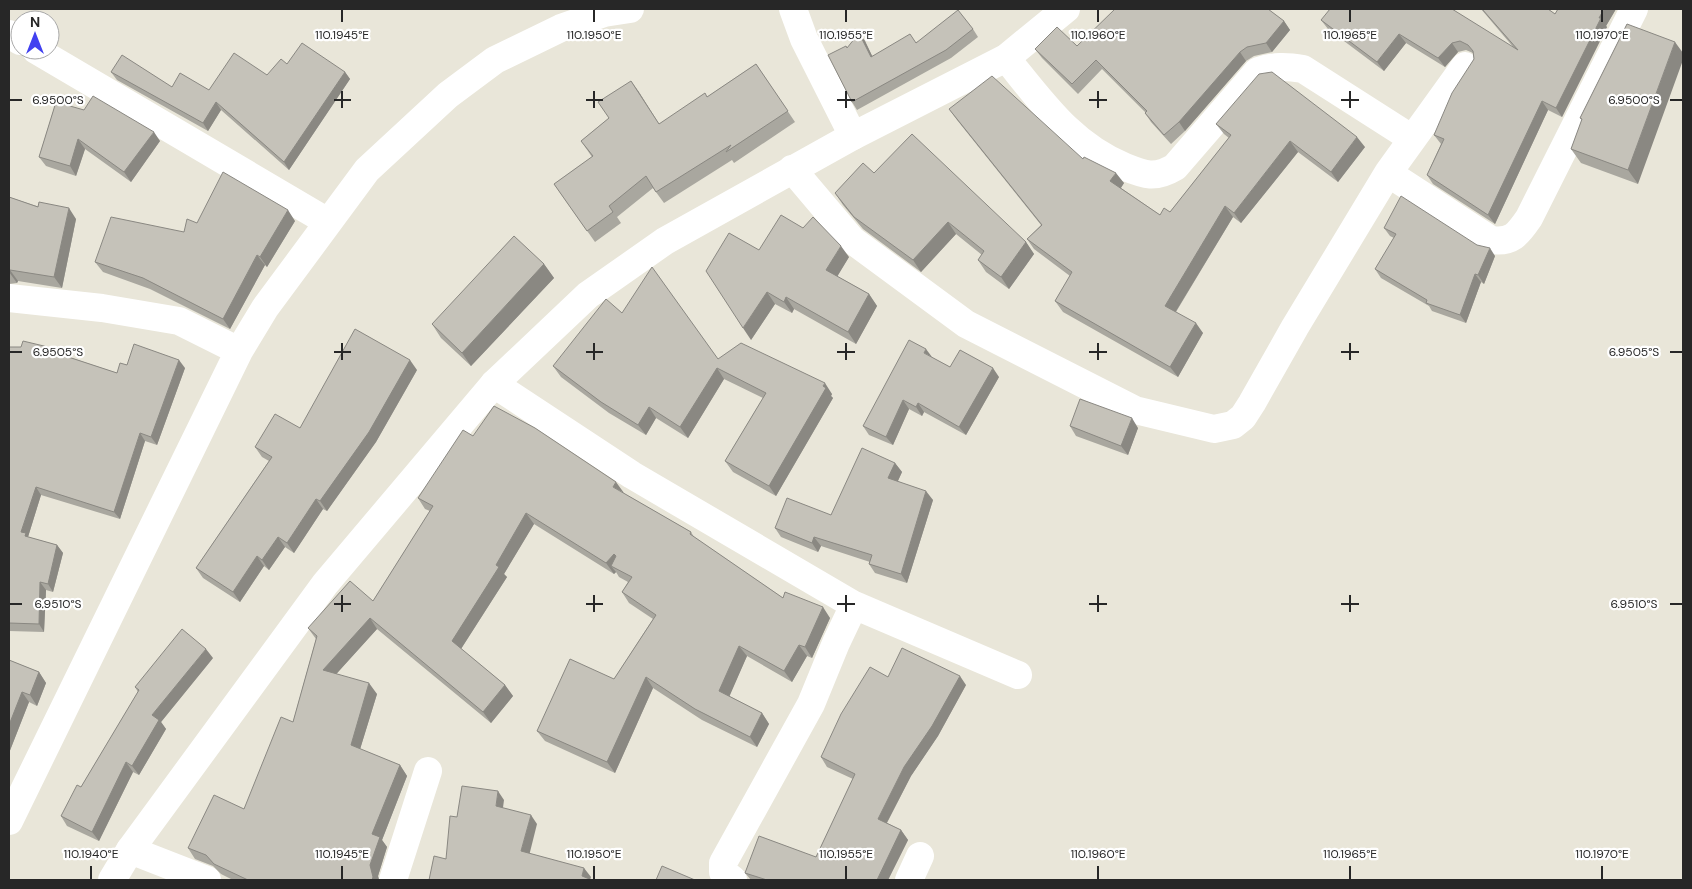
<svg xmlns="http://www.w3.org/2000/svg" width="1692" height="889" font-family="'DM Sans',sans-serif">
<rect width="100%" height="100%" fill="#e9e6d9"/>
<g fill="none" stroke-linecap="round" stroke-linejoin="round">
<path stroke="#fff" stroke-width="28" d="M 793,9 L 804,39 L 853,136
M 9,34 L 20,41
M 36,50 L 328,222
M 1006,58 C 1042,102 1071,145 1125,167 C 1145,175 1155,179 1175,167 L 1258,71 C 1274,66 1286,66 1303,69 L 1411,138
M 792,169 L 852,240 L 966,324 L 1135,410 L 1214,429 L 1233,425 L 1243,417 L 1252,403 L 1295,327 L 1388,173 L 1491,240 C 1512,243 1518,234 1529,218 L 1634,9
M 1388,173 L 1465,66
M 9,298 L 102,308 L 179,321 L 239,351
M 494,384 L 632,475 L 854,605 L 836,643 L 811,704 L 723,863 L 723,872 L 733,880
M 854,605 L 1018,675
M 9,821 L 239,351 L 265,308 L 367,170 L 448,95 L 495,60 L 561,28 L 604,13 L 630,9
M 130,850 L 207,880
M 393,880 L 428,771
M 909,880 L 920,856"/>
<path stroke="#fff" stroke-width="28" d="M 112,880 L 130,850 L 325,584 L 494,384 L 588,295 L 665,241 L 853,136 L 1006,58 L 1066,9"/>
</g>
<path fill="#a9a79f" d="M 1481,9 L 1548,9 L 1555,14 L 1558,9 L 1616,9 L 1606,26 L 1607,27 L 1562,117 L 1548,110 L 1495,224 L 1433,184 L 1427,175 L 1441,144 L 1434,135 L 1474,59 L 1473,53 L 1466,50 L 1458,52 L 1445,67 L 1406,43 L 1384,71 L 1328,29 L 1321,20 L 1514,48 Z
M 1284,21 L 1290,30 L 1272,52 L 1254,56 L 1246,61 L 1185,131 L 1171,144 L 1151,122 L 1145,113 L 1145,112 L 1102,69 L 1078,94 L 1042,58 L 1035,49 L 1077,46 Z
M 1627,24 L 1638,184 L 1581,163 L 1571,149 L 1582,120 L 1580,118 Z
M 973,29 L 978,37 L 951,58 L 857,110 L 852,102 L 859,33 L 865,41 L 872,56 L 916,42 Z
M 287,64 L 345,72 L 350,79 L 289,170 L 221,110 L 208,131 L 117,80 L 111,72 L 172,87 L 209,90 L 267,75 Z
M 756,64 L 795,122 L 734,163 L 732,160 L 664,203 L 653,188 L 617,217 L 621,223 L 595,242 L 554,184 L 592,157 L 581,141 L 609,118 L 631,81 L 659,124 L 707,97 Z
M 56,102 L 160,141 L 131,182 L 85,149 L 76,176 L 46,166 L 39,157 Z
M 949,109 L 1083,159 L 1124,183 L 1121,188 L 1160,215 L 1170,212 L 1229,138 L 1224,134 L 1216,124 L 1365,147 L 1338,182 L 1298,152 L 1241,223 L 1233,217 L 1176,312 L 1203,333 L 1178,377 L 1063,312 L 1055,301 L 1070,276 L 1034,249 L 1027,239 L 1041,225 L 957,120 Z
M 874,173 L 1026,242 L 1034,254 L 1009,289 L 986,272 L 978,260 L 982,255 L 956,234 L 921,272 L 863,229 L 843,205 L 835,193 Z
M 9,197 L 76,219 L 62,288 L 18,281 L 17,283 L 9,284 Z
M 295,221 L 267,267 L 265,265 L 230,329 L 150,289 L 103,272 L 95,262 L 184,232 L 197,223 Z
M 1384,228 L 1477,245 L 1495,256 L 1484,284 L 1481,282 L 1466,323 L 1432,311 L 1429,306 L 1381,278 L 1375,269 L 1394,238 L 1390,236 Z
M 759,250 L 849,257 L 837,276 L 869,294 L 877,306 L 856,344 L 794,309 L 792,313 L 775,304 L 751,340 Z
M 544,264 L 554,278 L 471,366 L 441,338 L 432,324 Z
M 622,313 L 718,359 L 832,394 L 831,396 L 833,398 L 776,496 L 733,472 L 725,461 L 763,398 L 724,379 L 688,438 L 656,418 L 646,435 L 609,413 L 561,377 L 553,366 Z
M 9,347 L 48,347 L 51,351 L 117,373 L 127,365 L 185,368 L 157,445 L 145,441 L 120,519 L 41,495 L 28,537 L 57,545 L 63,553 L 53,592 L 46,590 L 44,632 L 9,631 Z
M 931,357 L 950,367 L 999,377 L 966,435 L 924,412 L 922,416 L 909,409 L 893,445 L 869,435 L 863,426 Z
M 417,370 L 376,442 L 327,511 L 323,509 L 294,553 L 285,547 L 269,570 L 264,566 L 240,602 L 203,578 L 196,568 L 269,461 L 262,457 L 255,447 L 300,428 Z
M 1070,426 L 1138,428 L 1128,455 L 1076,436 Z
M 473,436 L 623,493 L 691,532 L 694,537 L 783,598 L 830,618 L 812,658 L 807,656 L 792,682 L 747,656 L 729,696 L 762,713 L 769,724 L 757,747 L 702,720 L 653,688 L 615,773 L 545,741 L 537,731 L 614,679 L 653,619 L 629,603 L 622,592 L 628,582 L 619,577 L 616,572 L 614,574 L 534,524 L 504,574 L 507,577 L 461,649 L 505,685 L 513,696 L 491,723 L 377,629 L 336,674 L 377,694 L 360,749 L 400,765 L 407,776 L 382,840 L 387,847 L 378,876 L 379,880 L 233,880 L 221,874 L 213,866 L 195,859 L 188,848 L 244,809 L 293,722 L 316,639 L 308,628 L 373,601 L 430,511 L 425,509 L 418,498 Z
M 895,463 L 902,472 L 898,481 L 933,500 L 907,583 L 875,573 L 869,564 L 870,562 L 821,546 L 818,552 L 781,537 L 775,528 L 831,515 Z
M 213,658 L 161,722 L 166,729 L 139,775 L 133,772 L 99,841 L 67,826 L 61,816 L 81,787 L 138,692 L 135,687 Z
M 9,660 L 39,672 L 46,683 L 37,706 L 29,702 L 9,753 Z
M 888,677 L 966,685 L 938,736 L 911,776 L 887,823 L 901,830 L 908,840 L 888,880 L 751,880 L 745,873 L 816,857 L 853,779 L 827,767 L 821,757 Z"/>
<path fill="#8a8882" d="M 1604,9 L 1616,9 L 1606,26 L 1607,27 L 1562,117 L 1556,108 L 1599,18 Z
M 1284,21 L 1290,30 L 1272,52 L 1266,43 Z
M 859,33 L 865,41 L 876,64 L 871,57 Z
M 1399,34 L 1406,43 L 1384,71 L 1377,62 Z
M 1675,42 L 1683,53 L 1683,60 L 1638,184 L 1628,170 Z
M 1452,43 L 1458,52 L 1445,67 L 1438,58 Z
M 1240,52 L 1246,61 L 1185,131 L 1179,122 Z
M 345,72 L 350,79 L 289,170 L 284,162 Z
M 631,81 L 639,92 L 666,135 L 659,124 Z
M 1542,101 L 1548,110 L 1495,224 L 1488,215 Z
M 216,102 L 221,110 L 208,131 L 203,123 Z
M 154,132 L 160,141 L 131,182 L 124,172 Z
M 1357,137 L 1365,147 L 1338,182 L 1331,172 Z
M 78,139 L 85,149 L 76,176 L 70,166 Z
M 1290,141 L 1298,152 L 1241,223 L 1234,213 Z
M 1116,173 L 1124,183 L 1118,192 L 1110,181 Z
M 1225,206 L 1233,217 L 1173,316 L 1165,306 Z
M 69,208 L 76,219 L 62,288 L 54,277 Z
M 288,210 L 295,221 L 267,267 L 260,257 Z
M 948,222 L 956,234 L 921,272 L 913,260 Z
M 1026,242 L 1034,254 L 1009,289 L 1001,277 Z
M 841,246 L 849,257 L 834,282 L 826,270 Z
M 1490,248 L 1495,256 L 1484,284 L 1478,275 Z
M 257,255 L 265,265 L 230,329 L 223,319 Z
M 544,264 L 554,278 L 471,366 L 462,353 Z
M 10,270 L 18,281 L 17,283 L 9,272 Z
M 1475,274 L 1481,282 L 1466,323 L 1460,315 Z
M 767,292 L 775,304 L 751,340 L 743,328 Z
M 869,294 L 877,306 L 856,344 L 848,332 Z
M 786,297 L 794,309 L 792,313 L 784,302 Z
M 1196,323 L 1203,333 L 1178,377 L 1170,367 Z
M 926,349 L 932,357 L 924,353 Z
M 179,360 L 185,368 L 157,445 L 151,437 Z
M 410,360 L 417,370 L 376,442 L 327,511 L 320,501 Z
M 717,368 L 724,379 L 688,438 L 680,427 Z
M 993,368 L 999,377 L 966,435 L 959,427 Z
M 825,383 L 832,394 L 831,396 L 833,398 L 776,496 L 769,486 Z
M 903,400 L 909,409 L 893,445 L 886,437 Z
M 918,403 L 924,412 L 922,416 L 916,407 Z
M 649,407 L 656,418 L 646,435 L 638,425 Z
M 1132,418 L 1138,428 L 1128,455 L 1121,446 Z
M 140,433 L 145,441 L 120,519 L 114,512 Z
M 895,463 L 902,472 L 895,487 L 888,478 Z
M 616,482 L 624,493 L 613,487 Z
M 36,487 L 41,495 L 28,537 L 30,544 L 21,532 Z
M 926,491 L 933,500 L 907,583 L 901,574 Z
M 316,499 L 323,509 L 294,553 L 287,543 Z
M 526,513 L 534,524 L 504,574 L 507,577 L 459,652 L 452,641 Z
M 278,537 L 285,547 L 269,570 L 262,560 Z
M 814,537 L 821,546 L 818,552 L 812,543 Z
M 57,545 L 63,553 L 53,592 L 48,584 Z
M 614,554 L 621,565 L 611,566 L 616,572 L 614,574 L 606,563 Z
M 257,556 L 264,566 L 240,602 L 233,592 Z
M 40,582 L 46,590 L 44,632 L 39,624 Z
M 823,607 L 830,618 L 812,658 L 805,647 Z
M 370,618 L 377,629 L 330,681 L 323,670 Z
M 799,645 L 807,656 L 792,682 L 784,671 Z
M 739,646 L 747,656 L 727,702 L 719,691 Z
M 206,649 L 213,658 L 161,722 L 166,729 L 139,775 L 132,766 L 152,715 Z
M 39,672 L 46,683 L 37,706 L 30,695 Z
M 960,676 L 966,685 L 938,736 L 911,776 L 884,828 L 878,819 L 904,767 Z
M 646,677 L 653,688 L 615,773 L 607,762 Z
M 369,683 L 377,694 L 358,756 L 351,745 Z
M 505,685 L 513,696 L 491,723 L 483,712 Z
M 22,692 L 29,702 L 9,753 L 9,725 Z
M 762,713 L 769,724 L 757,747 L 750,737 Z
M 126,762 L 133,772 L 99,841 L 92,832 Z
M 400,765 L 407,776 L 382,840 L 387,847 L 378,876 L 379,880 L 372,880 L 370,865 L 372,834 Z
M 498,791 L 504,800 L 502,815 L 496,806 Z
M 531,815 L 537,824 L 528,860 L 521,851 Z
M 901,830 L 908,840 L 888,880 L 877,880 Z
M 584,868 L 591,877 L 590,880 L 582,876 Z"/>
<path fill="#c5c2b9" stroke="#8a8882" d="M 1115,9 L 1268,9 L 1284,21 L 1266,43 L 1247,47 L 1240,52 L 1179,122 L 1164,135 L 1145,113 L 1147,111 L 1096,60 L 1072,84 L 1035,49 L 1057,27 L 1077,46 Z
M 1330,9 L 1452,9 L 1518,50 L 1482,9 L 1548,9 L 1555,14 L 1558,9 L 1604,9 L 1599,18 L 1601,18 L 1556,108 L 1542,101 L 1488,215 L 1427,175 L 1444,139 L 1434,135 L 1452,93 L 1474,59 L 1473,51 L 1468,45 L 1460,41 L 1452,43 L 1438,58 L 1399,34 L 1377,62 L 1321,20 Z
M 958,10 L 973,29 L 946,50 L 852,102 L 828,55 L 846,46 L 847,48 L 859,33 L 871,57 L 910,34 L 916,43 Z
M 1627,24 L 1675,42 L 1628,170 L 1571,149 L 1582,119 L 1580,118 Z
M 302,43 L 345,72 L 284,162 L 216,102 L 203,123 L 111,72 L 122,55 L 172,87 L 180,73 L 209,90 L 234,53 L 267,75 L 281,59 L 287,64 Z
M 756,64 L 788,111 L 726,152 L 731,145 L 656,192 L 646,176 L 609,206 L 613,212 L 587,231 L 554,184 L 593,156 L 581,141 L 609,118 L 598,102 L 631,81 L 659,124 L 705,93 L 707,97 Z
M 1272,72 L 1357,137 L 1331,172 L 1290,141 L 1234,213 L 1225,206 L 1165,306 L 1196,323 L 1170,367 L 1055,301 L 1072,272 L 1027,239 L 1042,225 L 949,109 L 992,76 L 1083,159 L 1084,157 L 1116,173 L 1110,181 L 1160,215 L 1164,208 L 1170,212 L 1231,135 L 1216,124 L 1259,74 Z
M 93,96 L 154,132 L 124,172 L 78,139 L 70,166 L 39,157 L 56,102 L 84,110 Z
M 912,134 L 1026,242 L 1001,277 L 978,260 L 984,251 L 948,222 L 913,260 L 854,217 L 835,193 L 863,163 L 874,173 Z
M 223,172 L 288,210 L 260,257 L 257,255 L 223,319 L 143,278 L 95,262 L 111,217 L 184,232 L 187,219 L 197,223 Z
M 1401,196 L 1477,245 L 1490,248 L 1478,275 L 1475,274 L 1460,315 L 1426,303 L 1427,300 L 1375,269 L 1396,234 L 1384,228 Z
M 9,197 L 38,207 L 39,202 L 69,208 L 54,277 L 10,270 L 9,272 Z
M 781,215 L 803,228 L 813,217 L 841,246 L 826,270 L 869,294 L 848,332 L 786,297 L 784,302 L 767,292 L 743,328 L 706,271 L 729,233 L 759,250 Z
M 514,236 L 544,264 L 462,353 L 432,324 Z
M 652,267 L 718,359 L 741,343 L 825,383 L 823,386 L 826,388 L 769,486 L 725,461 L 766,393 L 717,368 L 680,427 L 649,407 L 638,425 L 601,402 L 553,366 L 606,299 L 622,313 Z
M 355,329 L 410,360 L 369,432 L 320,501 L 316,499 L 287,543 L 278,537 L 262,560 L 257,556 L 233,592 L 196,568 L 272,457 L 255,447 L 275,414 L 300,428 Z
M 909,340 L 926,349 L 924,353 L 950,367 L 960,350 L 993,368 L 959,427 L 918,403 L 916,407 L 903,400 L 886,437 L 863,426 Z
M 23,341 L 48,347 L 47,350 L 117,373 L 120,363 L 127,365 L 134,344 L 179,360 L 151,437 L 140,433 L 114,512 L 36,487 L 21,532 L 26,533 L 25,536 L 57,545 L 48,584 L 40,582 L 39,624 L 9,623 L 9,347 L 21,347 Z
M 1080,399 L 1132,418 L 1121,446 L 1070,426 Z
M 494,406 L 535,428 L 616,482 L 613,487 L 691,532 L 690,534 L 783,598 L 785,592 L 823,607 L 805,647 L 799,645 L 784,671 L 739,646 L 719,691 L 762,713 L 750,737 L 695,709 L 646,677 L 607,762 L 537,731 L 570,659 L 614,679 L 656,615 L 622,592 L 632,577 L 611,566 L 616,556 L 614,554 L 606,563 L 526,513 L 496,565 L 499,567 L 452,641 L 505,685 L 483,712 L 370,618 L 323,670 L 369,683 L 351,745 L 400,765 L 372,834 L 380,837 L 370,865 L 373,877 L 372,880 L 248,880 L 214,864 L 206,855 L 188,848 L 214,795 L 244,809 L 281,717 L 293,722 L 317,636 L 308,628 L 350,581 L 373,601 L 433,506 L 418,498 L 463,430 L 473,436 Z
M 862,448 L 895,463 L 888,478 L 926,491 L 901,574 L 869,564 L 872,555 L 814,537 L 812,543 L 775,528 L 787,498 L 831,515 Z
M 182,629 L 206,649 L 152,715 L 159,720 L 132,766 L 126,762 L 92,832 L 61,816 L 77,785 L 81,787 L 139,690 L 135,687 Z
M 902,648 L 960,676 L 932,726 L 904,767 L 878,819 L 901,830 L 877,880 L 767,880 L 745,873 L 759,836 L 816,857 L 855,774 L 821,757 L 841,714 L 870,667 L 888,677 Z
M 9,660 L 39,672 L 30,695 L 22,692 L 9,725 Z
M 462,786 L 498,791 L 496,806 L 531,815 L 521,851 L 584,868 L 582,876 L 592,880 L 429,880 L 434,856 L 446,859 L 450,816 L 457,817 Z
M 662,866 L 695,880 L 656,880 Z"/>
<path fill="none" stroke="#272727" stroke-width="2" d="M 342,10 L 342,22M 594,10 L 594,22M 846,10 L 846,22M 1098,10 L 1098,22M 1350,10 L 1350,22M 1602,10 L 1602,22M 342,91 L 342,108M 594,91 L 594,108M 846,91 L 846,108M 1098,91 L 1098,108M 1350,91 L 1350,108M 10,100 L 22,100M 334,100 L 351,100M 586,100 L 603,100M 837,100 L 855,100M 1089,100 L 1107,100M 1341,100 L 1359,100M 1670,100 L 1682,100M 342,343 L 342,360M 594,343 L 594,360M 846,343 L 846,360M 1098,343 L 1098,360M 1350,343 L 1350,360M 10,352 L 22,352M 334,352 L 351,352M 586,352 L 603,352M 837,352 L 855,352M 1089,352 L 1107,352M 1341,352 L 1359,352M 1670,352 L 1682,352M 342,595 L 342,612M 594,595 L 594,612M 846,595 L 846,612M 1098,595 L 1098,612M 1350,595 L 1350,612M 10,604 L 22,604M 334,604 L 351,604M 586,604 L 603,604M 837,604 L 855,604M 1089,604 L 1107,604M 1341,604 L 1359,604M 1670,604 L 1682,604M 91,866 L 91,879M 342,866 L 342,879M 594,866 L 594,879M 846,866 L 846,879M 1098,866 L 1098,879M 1350,866 L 1350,879M 1602,866 L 1602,879"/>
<g font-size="12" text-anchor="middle" fill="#272727" stroke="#fff" stroke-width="4.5" stroke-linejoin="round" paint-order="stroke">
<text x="342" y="39">110.1945°E</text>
<text x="594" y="39">110.1950°E</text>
<text x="846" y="39">110.1955°E</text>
<text x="1098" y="39">110.1960°E</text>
<text x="1350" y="39">110.1965°E</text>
<text x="1602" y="39">110.1970°E</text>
<text x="58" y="104">6.9500°S</text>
<text x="1634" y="104">6.9500°S</text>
<text x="58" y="356">6.9505°S</text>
<text x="1634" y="356">6.9505°S</text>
<text x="58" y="608">6.9510°S</text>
<text x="1634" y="608">6.9510°S</text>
<text x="91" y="858">110.1940°E</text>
<text x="342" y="858">110.1945°E</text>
<text x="594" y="858">110.1950°E</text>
<text x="846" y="858">110.1955°E</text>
<text x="1098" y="858">110.1960°E</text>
<text x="1350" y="858">110.1965°E</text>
<text x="1602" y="858">110.1970°E</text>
</g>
<rect width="1692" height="889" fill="none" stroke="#272727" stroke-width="20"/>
<g transform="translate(35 35)"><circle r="24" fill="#ffffff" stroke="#a9a9a9"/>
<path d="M0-4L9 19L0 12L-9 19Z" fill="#4140f0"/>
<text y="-8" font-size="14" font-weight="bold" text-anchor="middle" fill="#272727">N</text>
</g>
</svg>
